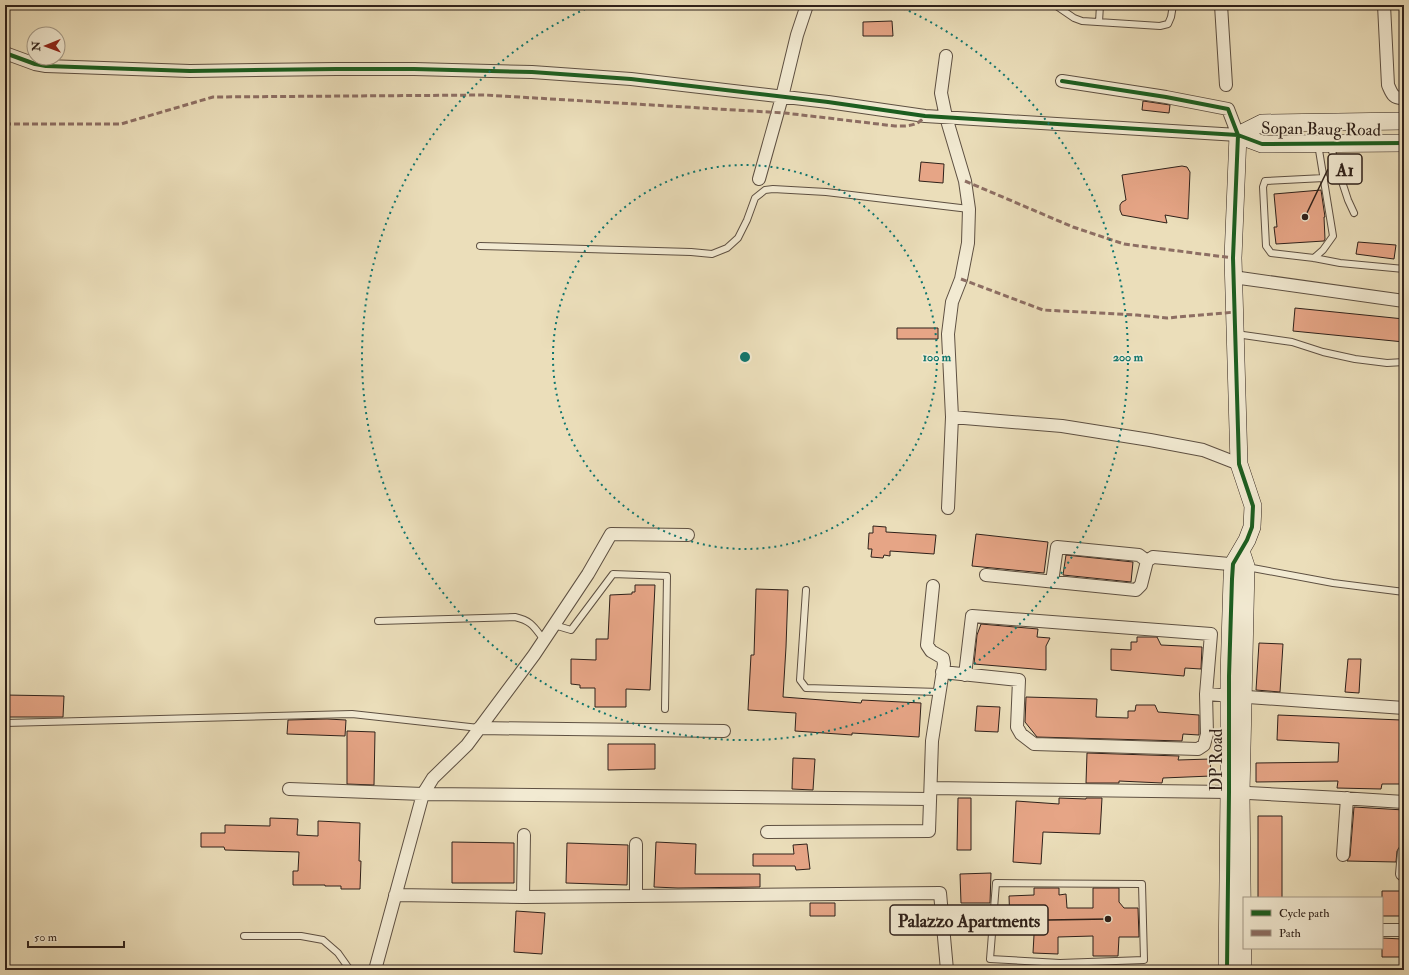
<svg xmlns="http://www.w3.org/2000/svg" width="1409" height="975" font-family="'IM FELL Double Pica',serif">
<rect width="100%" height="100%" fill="#ebdeba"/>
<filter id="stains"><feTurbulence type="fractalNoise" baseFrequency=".005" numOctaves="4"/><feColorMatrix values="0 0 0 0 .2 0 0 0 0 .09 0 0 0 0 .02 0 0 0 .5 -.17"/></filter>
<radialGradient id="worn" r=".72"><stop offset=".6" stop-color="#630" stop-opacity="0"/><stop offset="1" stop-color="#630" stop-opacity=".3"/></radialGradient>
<path fill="#e6a586" stroke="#2f211a" d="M 892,21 L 893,36 L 863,36 L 863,22 Z
M 1143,101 L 1170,105 L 1169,113 L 1142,110 Z
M 921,162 L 944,164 L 943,183 L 919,181 Z
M 1182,166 L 1187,167 L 1190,172 L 1188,219 L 1165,215 L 1167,223 L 1122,215 L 1120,210 L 1120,205 L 1122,202 L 1126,200 L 1122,175 Z
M 1321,190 L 1325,217 L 1324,217 L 1325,239 L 1324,241 L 1276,244 L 1274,227 L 1277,227 L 1274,194 Z
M 1358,242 L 1396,245 L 1394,259 L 1356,254 Z
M 1295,308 L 1404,319 L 1404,342 L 1293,331 Z
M 897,328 L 938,328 L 938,339 L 897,339 Z
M 873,526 L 886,527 L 886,532 L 936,535 L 934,554 L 890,551 L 890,556 L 884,555 L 883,558 L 871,557 L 872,549 L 868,549 L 869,533 L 873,533 Z
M 976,534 L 1048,542 L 1044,573 L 972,566 Z
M 1066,555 L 1133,562 L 1131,582 L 1063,575 Z
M 635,585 L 655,585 L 650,690 L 626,689 L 626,707 L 595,707 L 595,688 L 580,688 L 580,685 L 571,684 L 571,659 L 596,660 L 596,639 L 608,639 L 610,595 L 632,594 L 632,592 L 635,592 Z
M 756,589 L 788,590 L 786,647 L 783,697 L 861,703 L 862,700 L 921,703 L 919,737 L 852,733 L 852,735 L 795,731 L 796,713 L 748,710 L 751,655 L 754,655 Z
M 981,624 L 1038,629 L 1037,637 L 1050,638 L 1046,646 L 1046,670 L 974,664 L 977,635 Z
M 1137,637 L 1157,637 L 1161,645 L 1202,647 L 1201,669 L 1185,668 L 1184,676 L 1111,670 L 1111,649 L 1131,650 L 1131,642 L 1137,642 Z
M 1259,643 L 1283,644 L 1280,692 L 1256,690 Z
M 1348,659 L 1361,659 L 1359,693 L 1345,692 Z
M 5,695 L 64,696 L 63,717 L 5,717 Z
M 1026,697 L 1097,699 L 1096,717 L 1128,718 L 1128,711 L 1135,711 L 1136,705 L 1155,705 L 1158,712 L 1199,715 L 1199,735 L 1183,734 L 1182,741 L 1037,737 L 1025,722 Z
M 977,706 L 1000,707 L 998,732 L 975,731 Z
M 1278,715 L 1401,720 L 1400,756 L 1404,756 L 1404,784 L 1382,784 L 1381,789 L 1337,788 L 1338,781 L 1256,782 L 1256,763 L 1338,762 L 1339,743 L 1277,740 Z
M 327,719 L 346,720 L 345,736 L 287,734 L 288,720 Z
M 347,731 L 375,732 L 374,785 L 347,784 Z
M 608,744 L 655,744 L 655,769 L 608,770 Z
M 1087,753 L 1179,756 L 1178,760 L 1210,759 L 1211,776 L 1163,778 L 1162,783 L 1119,781 L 1119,783 L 1086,783 Z
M 793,758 L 815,759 L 813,790 L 792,789 Z
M 958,798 L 971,798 L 971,850 L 957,850 Z
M 1059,798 L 1086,799 L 1086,798 L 1102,798 L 1100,834 L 1043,832 L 1041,864 L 1013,862 L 1016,801 L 1059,804 Z
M 1354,807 L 1404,810 L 1401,845 L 1397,851 L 1396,862 L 1347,861 L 1350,856 Z
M 1258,816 L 1282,816 L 1282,898 L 1258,898 Z
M 270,818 L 298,819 L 297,835 L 318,836 L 318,821 L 360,823 L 359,861 L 361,861 L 360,889 L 341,889 L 341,886 L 325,886 L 325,885 L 293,885 L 293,871 L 298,871 L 299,852 L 225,850 L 224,847 L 201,847 L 201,833 L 225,833 L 225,825 L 270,826 Z
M 452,842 L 514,843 L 514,883 L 452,883 Z
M 656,842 L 696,844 L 695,874 L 760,874 L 760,887 L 678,888 L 654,887 Z
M 567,843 L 628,845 L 627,885 L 566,883 Z
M 807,844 L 810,869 L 796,870 L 795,866 L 753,866 L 753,854 L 794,854 L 793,845 Z
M 991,873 L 990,903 L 961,903 L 960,874 Z
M 1034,888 L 1059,888 L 1059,895 L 1066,894 L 1067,908 L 1093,908 L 1093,888 L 1119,888 L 1119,902 L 1124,908 L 1138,908 L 1139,937 L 1119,937 L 1118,956 L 1093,956 L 1093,936 L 1058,937 L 1058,954 L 1033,953 L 1034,935 L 1023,925 L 1010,925 L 1009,896 L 1034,895 Z
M 1382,891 L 1404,891 L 1404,916 L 1382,916 Z
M 810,903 L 835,903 L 835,916 L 810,916 Z
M 516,911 L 545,913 L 542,954 L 514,952 Z
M 1382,938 L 1402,939 L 1402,957 L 1382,957 Z"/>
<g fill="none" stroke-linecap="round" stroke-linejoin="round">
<g stroke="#5e5042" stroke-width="8">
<path id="lane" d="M 1055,5 L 1074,18 L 1082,21 L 1160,26 L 1168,24 L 1171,17 L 1173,5
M 1099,22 L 1100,5
M 1330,145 L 1348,200 L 1354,213
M 1324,178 L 1265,181 L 1263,187 L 1266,246 L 1271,253 L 1314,258 L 1340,263 L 1404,269
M 1404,227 L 1404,225
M 480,246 L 691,252 L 712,254 L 727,248 L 738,238 L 747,220 L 755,198 L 765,190 L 773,189 L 826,192 L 969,209
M 1314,258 L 1323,250 L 1333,236 L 1318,144
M 1236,334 L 1292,342 L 1323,352 L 1355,359 L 1387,363 L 1404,362
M 1247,567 L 1333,583 L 1404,592
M 806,590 L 800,680 L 806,688 L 939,692
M 378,621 L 515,617 C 532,621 534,627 544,640
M 554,625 L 571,630 L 613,574 L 667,576 L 665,709
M 5,723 L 352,714 L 479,728
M 996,883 L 1142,884 L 1144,960 L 1060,963 L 990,959 Z
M 244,936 L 301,936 L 323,940 L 338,953 L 350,970"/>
</g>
<g stroke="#5e5042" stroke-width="14">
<path id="street" d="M 1221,5 L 1226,85
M 1384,5 L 1388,85 C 1392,94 1393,99 1404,98
M 5,53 L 35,64 L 46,66 L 190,71 L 336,69 L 414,69 L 532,72 L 631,79 L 828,102 L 925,116 L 1238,135 L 1228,109 L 1166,97 L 1062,81
M 946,56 L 941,93 L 946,117 L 965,181 L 969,209 L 968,243 L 961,279 L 952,302 L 948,334 L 952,417 L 948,508
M 759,179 L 782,97 L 797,35 L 807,5
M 1233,277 L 1404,301
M 952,417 L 1062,426 L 1150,440 L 1203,450 L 1239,464
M 986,575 L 1136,590 L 1141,585 L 1147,561 L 1153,557 L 1240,565
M 1052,582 L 1057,547 L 1139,555 L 1147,561
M 942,672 L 1019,680 L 1017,727 L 1021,734 L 1034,744 L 1198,749 L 1204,745 L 1207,734 L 1206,694
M 965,675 L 972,616 L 1211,634 L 1206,694 L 1404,708
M 479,728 L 724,731
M 931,788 L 1229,792 L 1341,798 L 1404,802
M 289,789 L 423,794 L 930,799
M 767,832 L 929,831 L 932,741 L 944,664 L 943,658 L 931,651 L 927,645 L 933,586
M 1343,855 L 1347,798
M 1402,874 L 1404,852
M 395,895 L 523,897 L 940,893 L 947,970
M 636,896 L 636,844
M 523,897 L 524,835
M 1382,930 L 1404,930
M 375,970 L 423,794 L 433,778 L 467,745 L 534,655 L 588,574 L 611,534 L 688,535"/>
</g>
<g stroke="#2f211a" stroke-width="18">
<path id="secondary" d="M 1238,135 L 1262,123 L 1404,121
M 1238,135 L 1262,144 L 1404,143
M 1241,551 L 1246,566 L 1241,793 L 1243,970
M 1227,970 L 1229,792 L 1229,676 L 1232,579 L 1233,564 L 1247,540 L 1252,527 L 1253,506 L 1239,464 L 1233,258 L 1238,135"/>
</g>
<use href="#lane" stroke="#f2ead2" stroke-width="6"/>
<use href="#street" stroke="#f2ead2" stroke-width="12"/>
<use href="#secondary" stroke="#f2ead2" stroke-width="17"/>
<path stroke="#8d6e63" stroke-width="3" stroke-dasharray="6 3" stroke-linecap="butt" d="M 5,124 L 121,124 L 213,97 L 485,95 L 785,113 L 895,126 C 907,126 917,127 925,116
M 965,181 L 1073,227 L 1124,244 L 1233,258
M 961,279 L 1043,310 L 1137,315 L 1167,318 L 1235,312"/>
<g stroke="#f2ead2" stroke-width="6">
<path id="cycleway" d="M 5,53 L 35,64 L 46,66 L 190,71 L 336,69 L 414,69 L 532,72 L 631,79 L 828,102 L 925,116 L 1238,135 L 1262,144 L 1404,143
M 1062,81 L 1166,97 L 1228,109 L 1238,135 L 1233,258 L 1239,464 L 1253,506 L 1252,527 L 1247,540 L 1233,564 L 1232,579 L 1229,676 L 1229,792 L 1227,970"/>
</g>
<use href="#cycleway" stroke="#1b5e20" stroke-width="4"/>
</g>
<g fill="none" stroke="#0f766e" stroke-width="2" stroke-dasharray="2 4">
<circle cx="745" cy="357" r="192"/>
<path d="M898 6A383 383 0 1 1 592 6"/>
</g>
<g text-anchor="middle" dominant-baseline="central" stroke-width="3.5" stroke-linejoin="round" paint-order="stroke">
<g font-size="17" fill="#2f211a" stroke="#f2ead2">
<text transform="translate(1321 129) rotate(1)">Sopan Baug Road</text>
<text transform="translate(1216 760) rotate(-90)">DP Road</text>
</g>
</g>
<circle cx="745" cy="357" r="6" fill="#0f766e" stroke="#f2ead2" stroke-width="2"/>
<g font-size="12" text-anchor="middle" font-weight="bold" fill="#0f766e" stroke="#f2ead2" stroke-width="3.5" stroke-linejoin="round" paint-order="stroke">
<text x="937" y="361">100 m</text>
<text x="1128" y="361">200 m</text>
</g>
<path fill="none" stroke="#2f211a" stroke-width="1.5" d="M1305 217L1328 169M1108 919L1048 920"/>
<g fill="#2f211a" stroke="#f2ead2" stroke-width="1.5">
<circle cx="1305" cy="217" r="4"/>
<circle cx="1108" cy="919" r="4"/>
</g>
<g fill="#f2ead2" stroke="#2f211a" stroke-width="1.5">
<rect x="1328" y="154" width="34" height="30" rx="4"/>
<rect x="890" y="905" width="158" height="30" rx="4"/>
</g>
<g font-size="18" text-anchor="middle" font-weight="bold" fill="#2f211a">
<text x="1345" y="176">A1</text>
<text x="969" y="927">Palazzo Apartments</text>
</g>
<rect width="1409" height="975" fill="none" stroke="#ebdeba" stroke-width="20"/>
<rect x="6" y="6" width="1397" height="963" fill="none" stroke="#2f211a" stroke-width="2"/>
<rect x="10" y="10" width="1389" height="955" fill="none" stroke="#2f211a"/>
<rect x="1243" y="897" width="140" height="52" fill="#f2ead2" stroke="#a49a88"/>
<rect x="1251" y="910" width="20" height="6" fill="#1b5e20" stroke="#a49a88"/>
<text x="1279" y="917" font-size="12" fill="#2f211a">Cycle path</text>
<rect x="1251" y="930" width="20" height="6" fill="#8d6e63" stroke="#a49a88"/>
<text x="1279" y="937" font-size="12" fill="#2f211a">Path</text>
<g transform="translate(46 46) rotate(269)"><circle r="19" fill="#f2ead2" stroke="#a49a88"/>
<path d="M0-3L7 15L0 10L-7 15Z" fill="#8f2418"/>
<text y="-6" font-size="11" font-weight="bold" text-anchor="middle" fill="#2f211a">N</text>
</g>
<path d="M28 941v6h96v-6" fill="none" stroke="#2f211a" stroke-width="2"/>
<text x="34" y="941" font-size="12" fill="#2f211a" stroke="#f2ead2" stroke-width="3" paint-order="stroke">50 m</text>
<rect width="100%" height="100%" filter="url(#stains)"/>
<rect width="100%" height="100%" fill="url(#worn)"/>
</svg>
